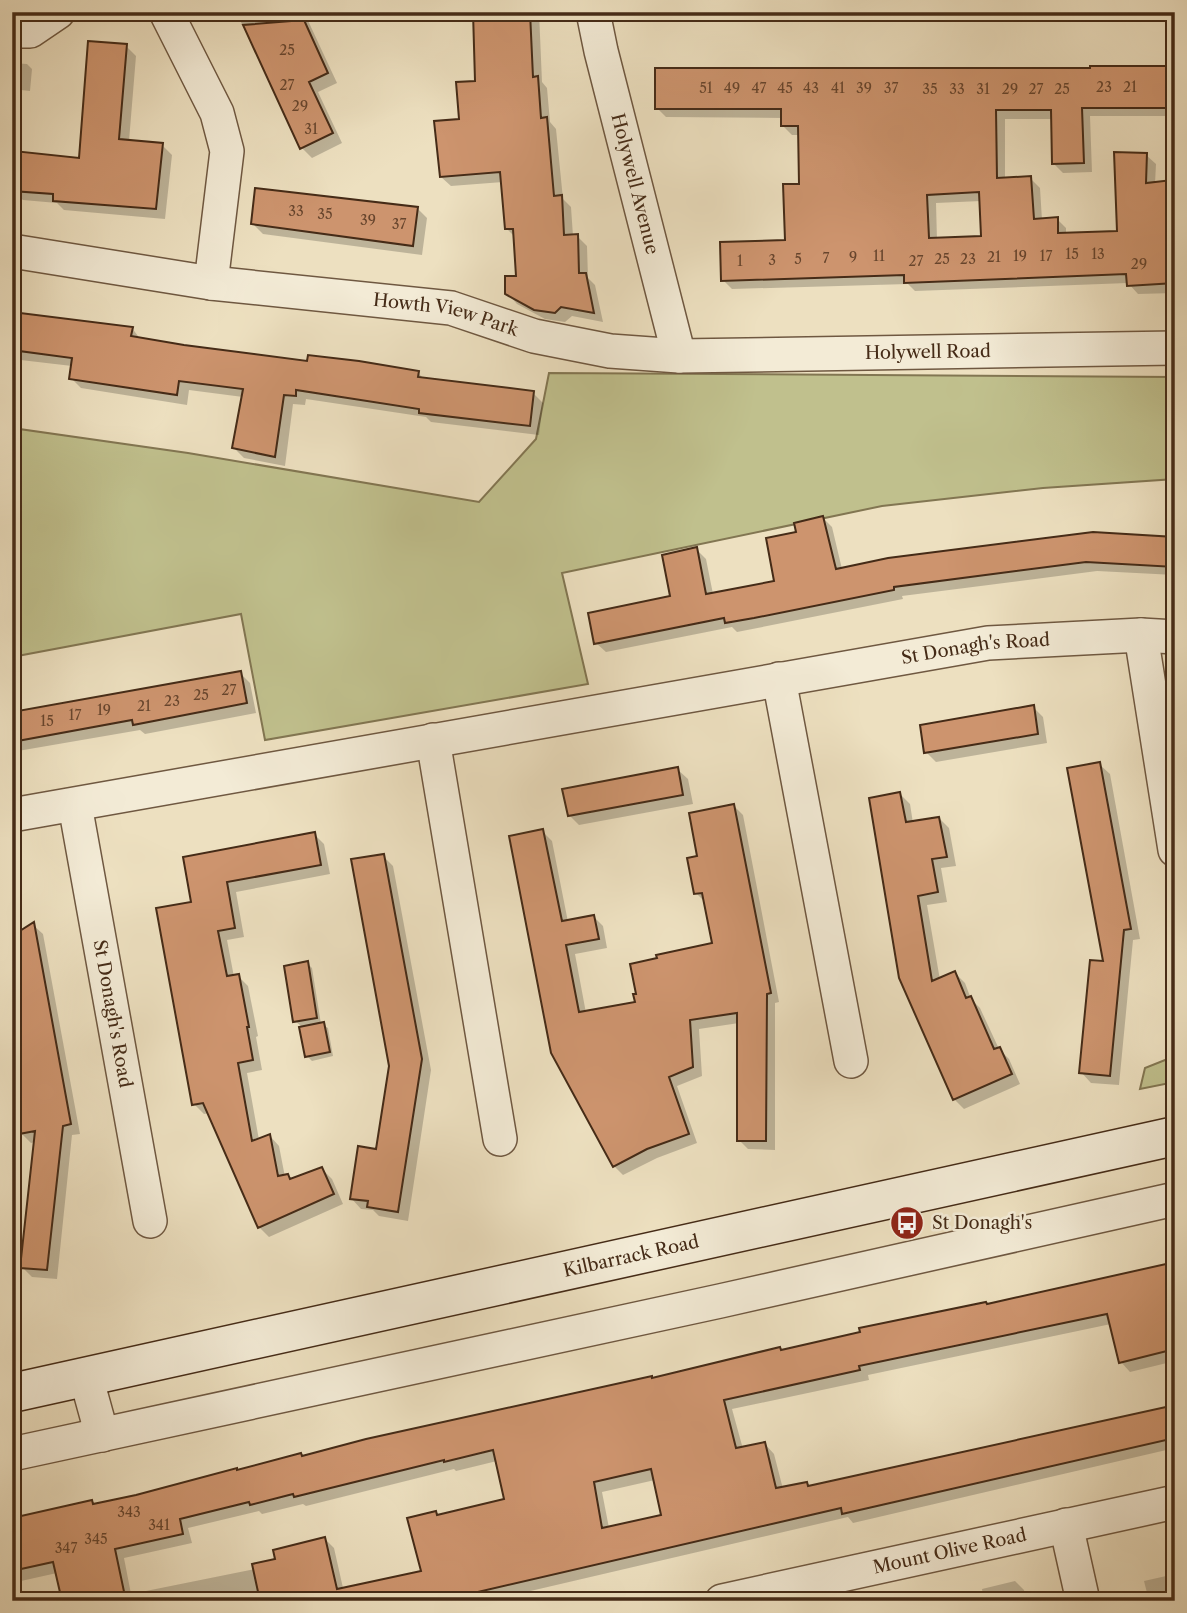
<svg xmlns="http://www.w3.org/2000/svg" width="1187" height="1613" font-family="'Libre Caslon Text',serif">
<rect width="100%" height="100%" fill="#ede0c0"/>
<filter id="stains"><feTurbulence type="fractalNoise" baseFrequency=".00286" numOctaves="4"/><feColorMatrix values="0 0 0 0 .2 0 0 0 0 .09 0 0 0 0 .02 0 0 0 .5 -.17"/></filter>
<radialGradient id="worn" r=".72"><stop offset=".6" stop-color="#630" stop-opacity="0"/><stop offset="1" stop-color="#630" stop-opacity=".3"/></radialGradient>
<path fill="#c0c08d" stroke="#827652" stroke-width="2" d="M 549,373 L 1175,377 L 1175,479 L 1043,488 L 882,506 L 562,573 L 588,684 L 265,740 L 241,614 L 12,657 L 12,428 L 188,453 L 479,502 L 536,439 Z
M 1175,1056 L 1175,1082 L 1140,1089 L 1145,1068 Z"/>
<path fill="#0003" fill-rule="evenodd" d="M 236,12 L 304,12 L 337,83 L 318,92 L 342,143 L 312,158 L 302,148 Z
M 473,12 L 539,12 L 542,82 L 547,88 L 550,122 L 556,129 L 563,199 L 571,207 L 573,236 L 577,236 L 587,246 L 588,278 L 595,285 L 603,322 L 572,316 L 565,322 L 545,319 L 517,304 L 507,293 L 518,277 L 516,238 L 506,228 L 503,182 L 451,186 L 441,177 L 477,83 Z
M 126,46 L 136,56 L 129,141 L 162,145 L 172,155 L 165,219 L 64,210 L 57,203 L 23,200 L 12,191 L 12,149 L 17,153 L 81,160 Z
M 12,63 L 27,64 L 32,69 L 30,91 L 12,89 Z
M 1175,68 L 1175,116 L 1090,116 L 1092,172 L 1063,173 L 1054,164 L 1053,119 L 1005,119 L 1005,180 L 1030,178 L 1040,188 L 1042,220 L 1057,219 L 1066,228 L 1066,235 L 1119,233 L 1146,155 L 1156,164 L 1155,184 L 1171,182 L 1175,186 L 1175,293 L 1138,294 L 1128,283 L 915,291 L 908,284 L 732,289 L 723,280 L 787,242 L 800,186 L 800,135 L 792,135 L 783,126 L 783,118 L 666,117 L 657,108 ZM 981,201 L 982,238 L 937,240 L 936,203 Z
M 417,208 L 427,218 L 422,255 L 263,234 L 253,224 Z
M 12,313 L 132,328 L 141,340 L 309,363 L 418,373 L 425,380 L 533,393 L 543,403 L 539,435 L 431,422 L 426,417 L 306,399 L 305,405 L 293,404 L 285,466 L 244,458 L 234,448 L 243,397 L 189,390 L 187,405 L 81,388 L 71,378 L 72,366 L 12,359 Z
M 823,518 L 832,527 L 842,569 L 1175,539 L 1175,575 L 1097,571 L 902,596 L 903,599 L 737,632 L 732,627 L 606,652 L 596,643 L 672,598 L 696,549 L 706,559 L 713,594 L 776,582 L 798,533 Z
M 240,673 L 250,683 L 256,713 L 145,734 L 140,730 L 12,752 L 12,713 Z
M 1033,707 L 1043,717 L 1047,743 L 936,762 L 926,752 Z
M 1099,764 L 1110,774 L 1140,939 L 1133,940 L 1119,1085 L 1091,1083 L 1081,1072 L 1105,963 Z
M 677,769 L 688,779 L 693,804 L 579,825 L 569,815 Z
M 900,794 L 910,804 L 913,823 L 939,818 L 949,828 L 956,866 L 941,868 L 947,902 L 927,905 L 940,980 L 955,973 L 965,983 L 971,999 L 980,1008 L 999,1049 L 1009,1059 L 1020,1084 L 964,1109 L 954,1099 L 901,978 Z
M 734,806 L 743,815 L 779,1002 L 775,1003 L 775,1150 L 748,1149 L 739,1140 L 739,1023 L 699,1029 L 702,1076 L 677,1086 L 697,1143 L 657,1158 L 623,1175 L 614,1166 L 553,1053 L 542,831 L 552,841 L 568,922 L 594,917 L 603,926 L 607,948 L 575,954 L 586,1013 L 637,1003 L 714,944 L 706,903 L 696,893 L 700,857 Z
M 314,834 L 324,844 L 330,874 L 236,892 L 244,937 L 227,940 L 234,977 L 238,976 L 248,986 L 258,1036 L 256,1037 L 262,1070 L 247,1073 L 259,1140 L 270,1136 L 279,1146 L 285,1177 L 292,1181 L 322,1169 L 332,1179 L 343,1204 L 269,1237 L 259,1227 L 209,1113 L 204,1114 L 194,1104 L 193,903 L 185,858 Z
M 383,856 L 393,866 L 431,1070 L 408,1221 L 379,1216 L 373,1210 L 361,1209 L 351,1198 L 377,1151 L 391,1066 Z
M 33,925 L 43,934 L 80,1134 L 72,1135 L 57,1279 L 32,1277 L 22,1267 L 35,1142 L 31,1143 L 21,1133 Z
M 307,963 L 312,968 L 321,1024 L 328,1028 L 333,1056 L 312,1061 L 307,1056 L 301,1026 L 295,1021 Z
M 1175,1264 L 1175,1361 L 1130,1372 L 1121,1362 L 1111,1324 L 868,1375 L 869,1380 L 732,1409 L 743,1449 L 765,1444 L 774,1454 L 783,1489 L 807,1483 L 811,1487 L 1175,1407 L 1175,1448 L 853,1523 L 848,1517 L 488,1601 L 94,1601 L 57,1573 L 12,1583 L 12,1520 L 92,1502 L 95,1505 L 782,1351 L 862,1333 L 861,1330 ZM 497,1461 L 506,1500 L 440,1517 L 436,1513 L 423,1572 L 343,1588 L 334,1548 L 325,1539 L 255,1569 L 131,1594 L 124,1558 L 192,1543 L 188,1528 L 259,1511 L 262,1514 L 303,1504 L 306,1506 L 454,1469 L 456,1471 ZM 655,1480 L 663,1516 L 609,1528 L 602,1492 Z
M 1175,1574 L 1175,1601 L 1149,1601 L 1144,1581 Z
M 1015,1581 L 1024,1590 L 1026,1601 L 984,1601 L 982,1589 Z"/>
<path fill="#cd946e" stroke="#452b17" stroke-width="2" fill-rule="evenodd" d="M 473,12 L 530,12 L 533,77 L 538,76 L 541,118 L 547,117 L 554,196 L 562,195 L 564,235 L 578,234 L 579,273 L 586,273 L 594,313 L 561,307 L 555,313 L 534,310 L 505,294 L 505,276 L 516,276 L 513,229 L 505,229 L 500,172 L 440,177 L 434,121 L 459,119 L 456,82 L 475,81 Z
M 304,20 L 328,73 L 309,82 L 333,133 L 300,149 L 243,25 Z
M 88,41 L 127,44 L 119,139 L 163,143 L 156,209 L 53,201 L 53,194 L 12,191 L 14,151 L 79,158 Z
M 1090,66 L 1175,66 L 1175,108 L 1082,108 L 1084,163 L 1052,164 L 1051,110 L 996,110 L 997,178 L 1031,176 L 1034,219 L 1058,217 L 1058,233 L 1117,231 L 1114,152 L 1147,153 L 1146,183 L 1172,180 L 1175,211 L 1175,283 L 1127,286 L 1126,274 L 904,283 L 904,275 L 721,281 L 720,242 L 785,240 L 783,184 L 799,184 L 798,126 L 781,126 L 781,109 L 655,109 L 655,68 L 1090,68 ZM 979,192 L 981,236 L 929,238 L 927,195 Z
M 255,188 L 418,207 L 413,246 L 251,224 Z
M 12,312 L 133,327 L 131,336 L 184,345 L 307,361 L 308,355 L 359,361 L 419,371 L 418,377 L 534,391 L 530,426 L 419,413 L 419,409 L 296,390 L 296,396 L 284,395 L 275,457 L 232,448 L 243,389 L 179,381 L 177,395 L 69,379 L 72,358 L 12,350 Z
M 823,516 L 836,569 L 888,558 L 1093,532 L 1175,537 L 1175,567 L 1086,562 L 894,587 L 894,590 L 754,618 L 725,623 L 724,618 L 594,644 L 588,613 L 670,596 L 662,555 L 697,547 L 706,594 L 774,581 L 766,538 L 796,532 L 794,523 Z
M 241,671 L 247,703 L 133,725 L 132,720 L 12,742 L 12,712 Z
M 1034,705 L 1038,734 L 924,753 L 920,725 Z
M 1100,762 L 1131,929 L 1124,930 L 1110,1076 L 1079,1073 L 1090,960 L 1103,961 L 1067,768 Z
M 678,767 L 683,795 L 568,816 L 562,789 Z
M 900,792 L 906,822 L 939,817 L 947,857 L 932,859 L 938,892 L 918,896 L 932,981 L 955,971 L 966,998 L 971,996 L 994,1049 L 1000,1047 L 1012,1074 L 953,1100 L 899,978 L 869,798 Z
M 734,804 L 771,993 L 767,994 L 766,1141 L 737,1141 L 737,1013 L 690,1020 L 693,1067 L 669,1077 L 689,1134 L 647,1149 L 613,1167 L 551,1053 L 509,836 L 543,829 L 562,921 L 594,915 L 599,939 L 566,945 L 579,1012 L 635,1002 L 633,994 L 636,994 L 630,964 L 657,958 L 656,955 L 712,943 L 702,893 L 694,894 L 687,858 L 697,856 L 689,813 Z
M 315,832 L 321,865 L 227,882 L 235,928 L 218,931 L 227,976 L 239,974 L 249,1027 L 247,1027 L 253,1060 L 238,1063 L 252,1141 L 270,1134 L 278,1176 L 288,1174 L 290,1179 L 322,1167 L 334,1194 L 258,1228 L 203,1103 L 192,1105 L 156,908 L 191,902 L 183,857 Z
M 384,854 L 422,1059 L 398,1212 L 367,1207 L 368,1201 L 350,1199 L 358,1146 L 376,1149 L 389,1066 L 351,859 Z
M 34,922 L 71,1124 L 63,1126 L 47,1270 L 20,1268 L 35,1131 L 19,1134 L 12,1098 L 12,936 Z
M 308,961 L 317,1018 L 293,1022 L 284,966 Z
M 324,1022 L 330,1052 L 305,1057 L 299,1027 Z
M 1175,1262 L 1175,1349 L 1119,1363 L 1107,1314 L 859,1366 L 860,1370 L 724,1400 L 736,1448 L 765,1442 L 776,1488 L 807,1482 L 808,1486 L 1175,1405 L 1175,1438 L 842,1514 L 841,1508 L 439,1601 L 260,1601 L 252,1564 L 275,1559 L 273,1550 L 325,1537 L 337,1589 L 421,1571 L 407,1518 L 436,1511 L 437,1515 L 504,1499 L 493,1450 L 444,1462 L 444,1460 L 294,1497 L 293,1494 L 250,1505 L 249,1502 L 180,1519 L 183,1534 L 115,1549 L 126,1601 L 62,1601 L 53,1562 L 12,1571 L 12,1518 L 92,1500 L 93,1504 L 136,1495 L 237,1468 L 237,1470 L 301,1453 L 302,1456 L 366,1439 L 652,1376 L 652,1378 L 780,1347 L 781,1350 L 860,1332 L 859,1328 L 986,1302 L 987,1304 ZM 651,1469 L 661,1515 L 602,1528 L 594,1482 Z"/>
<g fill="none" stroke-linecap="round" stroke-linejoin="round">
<g stroke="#6f5841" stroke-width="36">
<g id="street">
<path d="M 166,12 L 217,113 L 227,151 L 211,283"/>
<path id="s1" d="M 593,12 L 601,51 L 679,356"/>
<path d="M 12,31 L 30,31 L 58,12"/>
<path id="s2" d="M 12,251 L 211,283 L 451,308 L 534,336 L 610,351 L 679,356 L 1175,348"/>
<path d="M 1141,635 L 1175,850"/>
<path d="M 779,679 L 851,1061"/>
<path d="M 433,740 L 500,1139"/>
<path id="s3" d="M 75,805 L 150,1221"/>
<path id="s4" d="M 12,815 L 988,643 L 1141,635 L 1175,637"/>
<path d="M 86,1377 L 102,1435"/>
<path d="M 12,1454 L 720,1301 L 1175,1199"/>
<path d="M 1066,1525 L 1083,1601"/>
<path id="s5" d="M 722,1601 L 1175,1502"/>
</g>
</g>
<g stroke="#452b17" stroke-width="41">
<g id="secondary">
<path id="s6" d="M 12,1393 L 1175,1136"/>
</g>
</g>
<use href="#street" stroke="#f3ebd6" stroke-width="33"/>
<use href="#secondary" stroke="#f3ebd6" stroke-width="38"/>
</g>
<defs>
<g id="bus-disc" transform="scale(1.75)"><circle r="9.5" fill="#8f2418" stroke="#f3ebd6"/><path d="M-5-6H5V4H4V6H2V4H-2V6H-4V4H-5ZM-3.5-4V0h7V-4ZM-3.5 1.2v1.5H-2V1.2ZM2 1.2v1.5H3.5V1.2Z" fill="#fff"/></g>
</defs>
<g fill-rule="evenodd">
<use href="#bus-disc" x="907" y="1223"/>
</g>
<g text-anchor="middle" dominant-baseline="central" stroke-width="5" stroke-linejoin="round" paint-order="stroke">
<g font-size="14" fill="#67452d">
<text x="287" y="50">25</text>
<text x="287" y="85">27</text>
<text x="1104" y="87">23</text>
<text x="1130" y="87">21</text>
<text x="706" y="88">51</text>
<text x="732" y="88">49</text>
<text x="759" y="88">47</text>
<text x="785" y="88">45</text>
<text x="811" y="88">43</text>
<text x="838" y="88">41</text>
<text x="864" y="88">39</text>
<text x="891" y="88">37</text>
<text x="930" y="89">35</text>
<text x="957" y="89">33</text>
<text x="983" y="89">31</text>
<text x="1010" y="89">29</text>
<text x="1036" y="89">27</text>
<text x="1062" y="89">25</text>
<text x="300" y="106">29</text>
<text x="311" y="129">31</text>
<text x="296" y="211">33</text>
<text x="325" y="214">35</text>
<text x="368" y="220">39</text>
<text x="399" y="224">37</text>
<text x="1072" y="254">15</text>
<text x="1098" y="254">13</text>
<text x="879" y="256">11</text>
<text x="1020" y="256">19</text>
<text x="1046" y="256">17</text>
<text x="853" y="257">9</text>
<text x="994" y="257">21</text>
<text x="826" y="258">7</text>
<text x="798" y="259">5</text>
<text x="942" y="259">25</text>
<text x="968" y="259">23</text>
<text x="772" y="260">3</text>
<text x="740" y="261">1</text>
<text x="916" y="261">27</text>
<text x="1139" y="264">29</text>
<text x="229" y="690">27</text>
<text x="201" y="695">25</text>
<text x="172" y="701">23</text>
<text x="144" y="706">21</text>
<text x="104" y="710">19</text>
<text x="75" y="715">17</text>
<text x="47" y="721">15</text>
<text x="129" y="1512">343</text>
<text x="159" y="1525">341</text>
<text x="96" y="1539">345</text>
<text x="66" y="1548">347</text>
</g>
<g font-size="18" fill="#452b17" stroke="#f3ebd6">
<text stroke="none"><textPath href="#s1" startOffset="177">Holywell Avenue</textPath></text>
<text stroke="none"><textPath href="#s2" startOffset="439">Howth View Park</textPath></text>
<text stroke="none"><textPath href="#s2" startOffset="926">Holywell Road</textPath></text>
<text stroke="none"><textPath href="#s4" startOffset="978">St Donagh's Road</textPath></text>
<text stroke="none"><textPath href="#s3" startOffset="212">St Donagh's Road</textPath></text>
<text stroke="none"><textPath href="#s6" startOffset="634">Kilbarrack Road</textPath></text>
<text stroke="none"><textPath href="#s5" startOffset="233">Mount Olive Road</textPath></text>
</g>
<g font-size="18" fill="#452b17" stroke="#f3ebd6" text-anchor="start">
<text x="932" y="1223">St Donagh's</text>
</g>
</g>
<rect width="1187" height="1613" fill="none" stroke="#ede0c0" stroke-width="42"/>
<rect x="14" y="14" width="1159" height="1585" fill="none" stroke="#452b17" stroke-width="3.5"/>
<rect x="21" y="21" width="1145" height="1571" fill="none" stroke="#452b17" stroke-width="2"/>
<rect width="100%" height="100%" filter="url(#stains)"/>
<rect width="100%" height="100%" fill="url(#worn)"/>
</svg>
